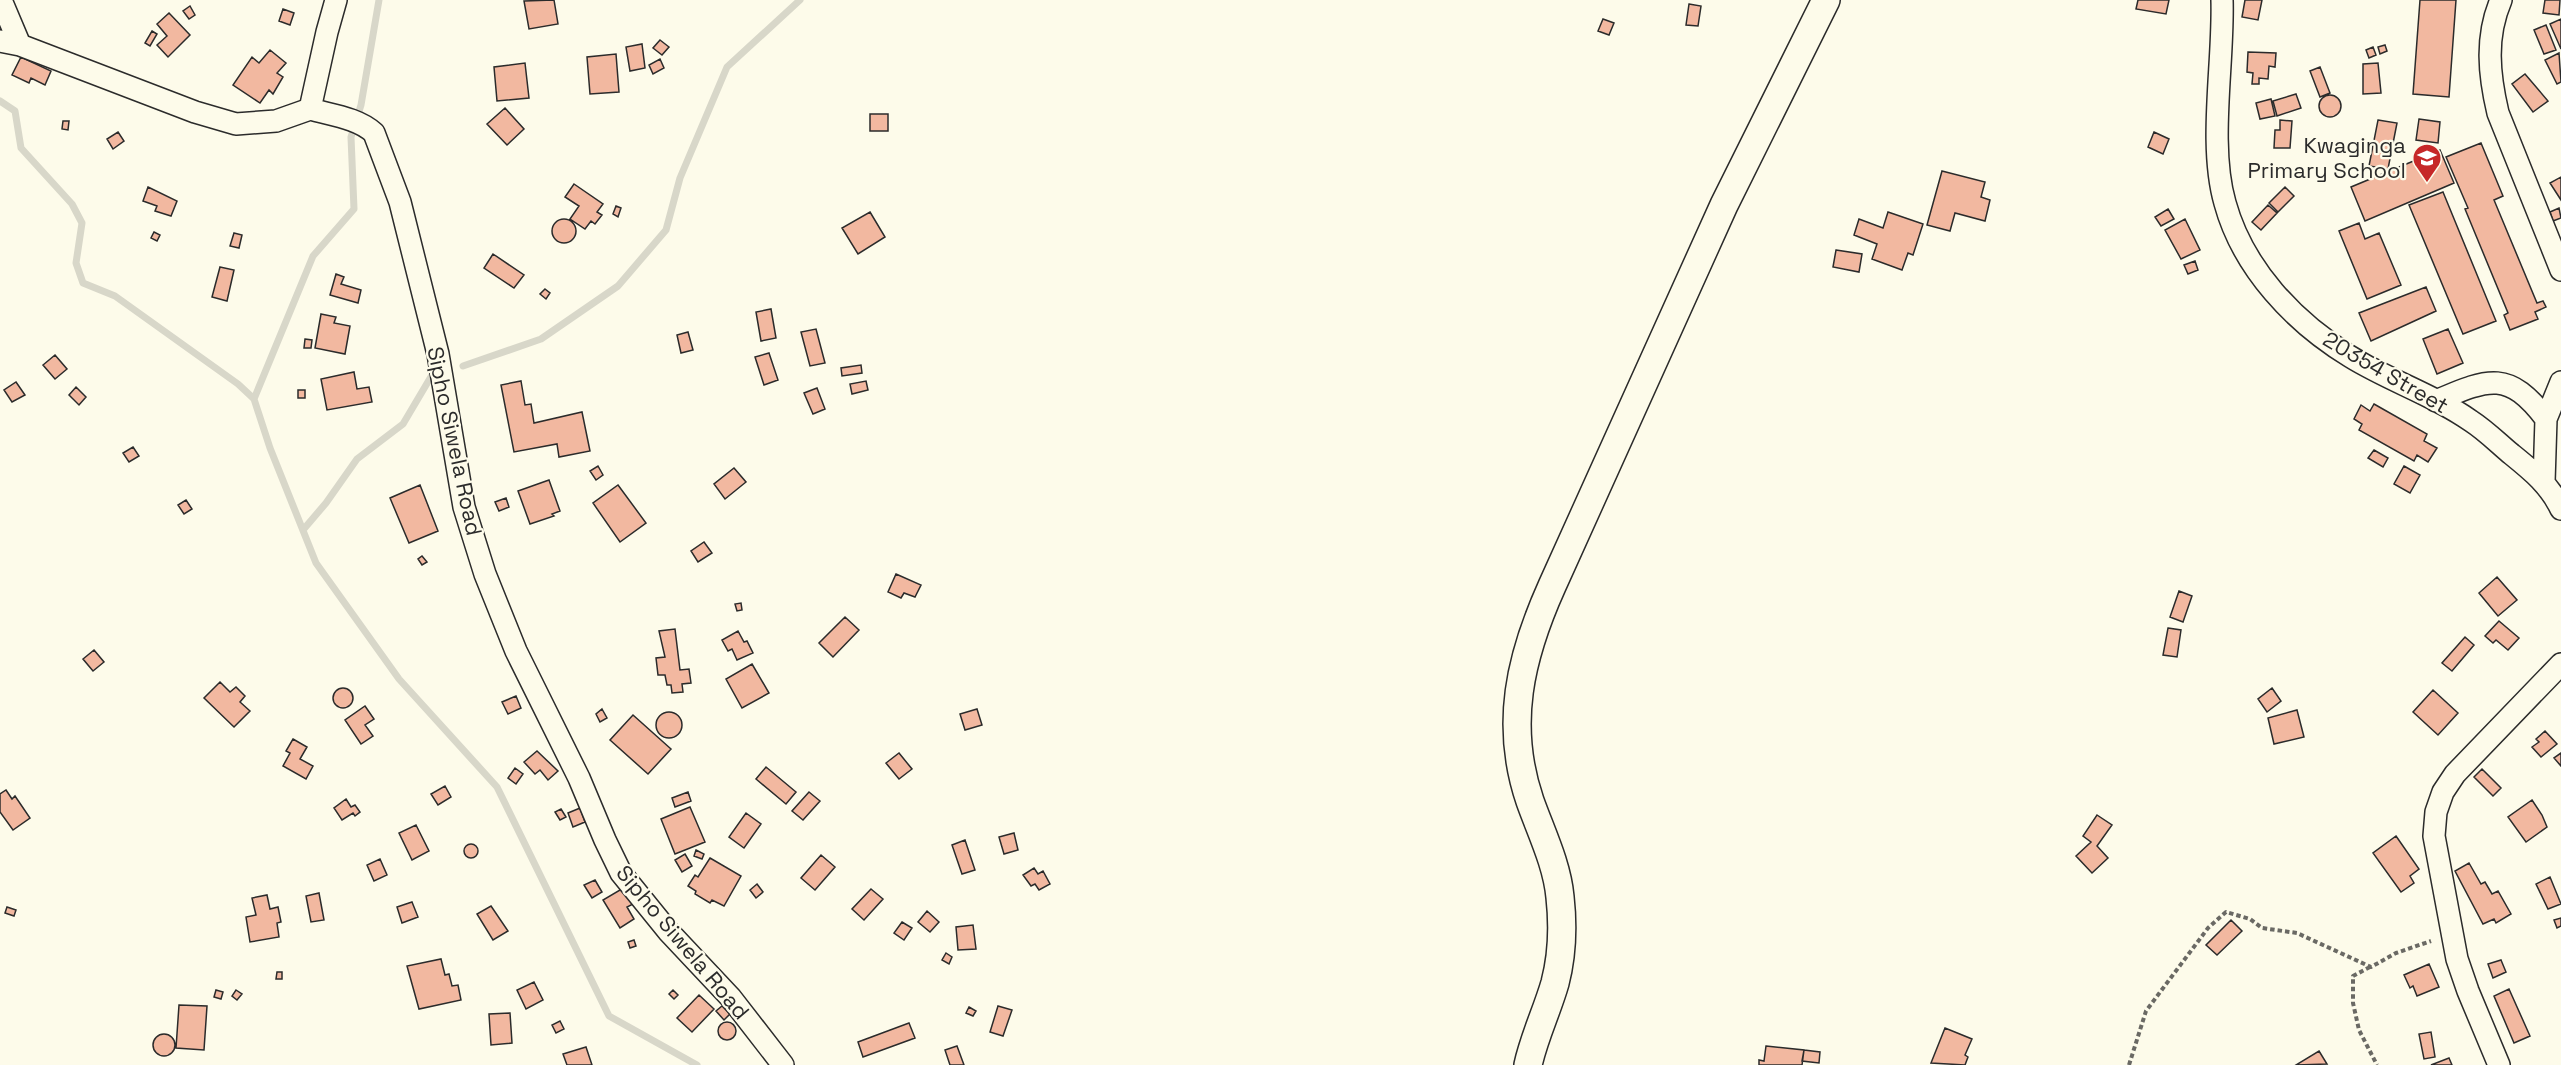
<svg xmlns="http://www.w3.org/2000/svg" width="2561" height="1065" font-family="'Space Grotesk',sans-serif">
<rect width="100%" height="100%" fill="#fdfbea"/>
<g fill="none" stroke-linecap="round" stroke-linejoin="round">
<path stroke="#d8d7c9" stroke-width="7" d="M 0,101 L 15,111 L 21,148 L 72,204 L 82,223 L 76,263 L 83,283 L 115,296 L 238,384 L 254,399 L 270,448 L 316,563 L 399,679 L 497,787 L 609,1016 L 697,1065
M 463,366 L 541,339 L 618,286 L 666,230 L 680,178 L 727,67 L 800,0
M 254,399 L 313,256 L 354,209 L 351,137 L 361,105 L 379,0
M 303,530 L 326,503 L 357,459 L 403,424 L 432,375"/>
</g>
<path fill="#f2b8a0" stroke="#2b2b2b" stroke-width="1.5" d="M 554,0 L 558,24 L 529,29 L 524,1 Z
M 2138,0 L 2169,0 L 2166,14 L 2136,9 Z
M 2245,0 L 2262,0 L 2258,20 L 2242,17 Z
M 2420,0 L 2456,0 L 2449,97 L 2413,94 Z
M 2545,0 L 2560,0 L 2559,15 L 2543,13 Z
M 1689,4 L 1701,6 L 1698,26 L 1686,25 Z
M 190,6 L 195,15 L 189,19 L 183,11 Z
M 283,9 L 294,13 L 290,25 L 279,21 Z
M 169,13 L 190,35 L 168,57 L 157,45 L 167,36 L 157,24 Z
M 1603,19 L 1614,23 L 1609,35 L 1598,31 Z
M 2561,19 L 2561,49 L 2550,24 Z
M 2546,25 L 2556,50 L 2544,54 L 2534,30 Z
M 152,31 L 157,34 L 150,46 L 145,43 Z
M 660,40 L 669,47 L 662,55 L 653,48 Z
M 642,44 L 645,68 L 630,71 L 626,47 Z
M 2385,45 L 2387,51 L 2380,54 L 2378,47 Z
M 2373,47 L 2376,55 L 2369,58 L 2366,50 Z
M 270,50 L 286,63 L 277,73 L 283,77 L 273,94 L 269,90 L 260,103 L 233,85 L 252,57 L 259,63 Z
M 2248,52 L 2276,53 L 2275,67 L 2269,66 L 2268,79 L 2259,78 L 2259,84 L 2252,84 L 2253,73 L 2247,72 Z
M 2559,53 L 2561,82 L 2557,84 L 2545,60 Z
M 616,54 L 619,92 L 590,94 L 587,57 Z
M 21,57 L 51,71 L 45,85 L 31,78 L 29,83 L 12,75 Z
M 660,59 L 664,68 L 653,74 L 649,65 Z
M 525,63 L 529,98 L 497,101 L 494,67 Z
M 2378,63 L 2381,93 L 2363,94 L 2363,64 Z
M 2320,67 L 2330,93 L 2320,97 L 2310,71 Z
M 2525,74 L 2548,101 L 2533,112 L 2512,84 Z
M 2296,94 L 2301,108 L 2277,116 L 2273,101 Z
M2319 106a11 11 0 1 1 22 0a11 11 0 1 1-22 0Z
M 2271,99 L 2275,116 L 2260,119 L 2256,103 Z
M 505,108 L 524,129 L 507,145 L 487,124 Z
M 870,114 L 888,114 L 888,131 L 870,131 Z
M 2419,119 L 2440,122 L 2438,143 L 2416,140 Z
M 2280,120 L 2292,121 L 2290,148 L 2274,148 L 2275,130 L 2280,130 Z
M 2378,120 L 2397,123 L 2388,169 L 2369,166 Z
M 63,121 L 69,121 L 68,130 L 62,129 Z
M 118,132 L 124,141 L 113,149 L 107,139 Z
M 2154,132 L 2169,139 L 2163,154 L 2148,147 Z
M 2481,143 L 2503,196 L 2494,200 L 2537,303 L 2543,301 L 2546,307 L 2535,312 L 2538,319 L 2510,330 L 2504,315 L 2508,313 L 2465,209 L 2468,208 L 2446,157 Z
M 2440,150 L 2454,183 L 2365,221 L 2351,187 Z
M 1942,171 L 1985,182 L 1981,197 L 1990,200 L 1985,221 L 1955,213 L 1950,231 L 1927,225 Z
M 2561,177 L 2561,200 L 2550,183 Z
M 574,184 L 603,204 L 597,212 L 602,215 L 595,224 L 591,221 L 585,229 L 570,219 L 579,206 L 565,197 Z
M 148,187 L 177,201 L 171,216 L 155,211 L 157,206 L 143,201 Z
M 2285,187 L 2294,196 L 2278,212 L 2269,203 Z
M 2443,192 L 2496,321 L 2463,334 L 2409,205 Z
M 2268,205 L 2277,213 L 2261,230 L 2252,222 Z
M 616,206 L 621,208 L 618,217 L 613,214 Z
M 2559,208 L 2561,218 L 2553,221 L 2550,212 Z
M 2168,209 L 2174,219 L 2161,226 L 2155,217 Z
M 870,212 L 885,237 L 858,254 L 842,228 Z
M 1888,212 L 1923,224 L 1913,255 L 1908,253 L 1902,270 L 1872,259 L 1877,244 L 1854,235 L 1859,219 L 1883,228 Z
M 2185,219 L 2200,250 L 2181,259 L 2165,230 Z
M552 231a12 12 0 1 1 24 0a12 12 0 1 1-24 0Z
M 2359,223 L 2365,239 L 2379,233 L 2401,285 L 2367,299 L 2339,231 Z
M 154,232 L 160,235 L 157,241 L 151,238 Z
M 234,233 L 242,235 L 239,248 L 230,246 Z
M 1836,250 L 1862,254 L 1859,272 L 1833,267 Z
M 493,254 L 524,275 L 514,288 L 484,268 Z
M 2195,261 L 2198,270 L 2188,274 L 2184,265 Z
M 220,267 L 234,270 L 227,301 L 212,297 Z
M 336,274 L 344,277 L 341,284 L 361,290 L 358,303 L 330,295 Z
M 2426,287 L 2436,311 L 2371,341 L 2359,313 Z
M 545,289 L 550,293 L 546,299 L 540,294 Z
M 771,309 L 776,338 L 761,341 L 756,312 Z
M 321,314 L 336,317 L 334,323 L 350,326 L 345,354 L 315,348 Z
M 816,329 L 825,363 L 810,366 L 801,332 Z
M 2448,329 L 2463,363 L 2437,374 L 2423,339 Z
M 688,332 L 693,350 L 681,353 L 677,335 Z
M 305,339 L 312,340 L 311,348 L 304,348 Z
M 769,353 L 778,380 L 764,385 L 755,357 Z
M 55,355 L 67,369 L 55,379 L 43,365 Z
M 861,365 L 862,373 L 842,376 L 841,368 Z
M 354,372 L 357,389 L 369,387 L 372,402 L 327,410 L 321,379 Z
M 521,381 L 525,405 L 531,404 L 534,423 L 582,412 L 590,451 L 559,457 L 557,444 L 514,452 L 501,385 Z
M 866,381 L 868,390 L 852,394 L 850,384 Z
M 16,382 L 25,395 L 12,402 L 4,390 Z
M 76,387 L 86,397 L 79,405 L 69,395 Z
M 817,388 L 825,409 L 813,414 L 804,393 Z
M 298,390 L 305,390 L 305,398 L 298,398 Z
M 2374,404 L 2427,434 L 2424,441 L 2437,448 L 2428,462 L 2417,455 L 2414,461 L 2359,430 L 2362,424 L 2354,419 L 2361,405 L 2370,411 Z
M 133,447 L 139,456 L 129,462 L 123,453 Z
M 2374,450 L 2388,458 L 2383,467 L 2368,458 Z
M 598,466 L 603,475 L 596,480 L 590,471 Z
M 2404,466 L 2420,475 L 2410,493 L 2394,484 Z
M 734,468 L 746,482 L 725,499 L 714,484 Z
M 549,480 L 560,511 L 552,514 L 554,516 L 530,524 L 518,491 Z
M 420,485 L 438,531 L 409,543 L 390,498 Z
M 618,485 L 646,523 L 620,542 L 593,503 Z
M 506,498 L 509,507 L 499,511 L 495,502 Z
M 186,500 L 192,509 L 184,514 L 178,505 Z
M 704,542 L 712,553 L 698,562 L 691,551 Z
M 422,556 L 427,562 L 422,565 L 418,559 Z
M 896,574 L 921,585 L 915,597 L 904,593 L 901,598 L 888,592 Z
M 2497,577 L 2517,600 L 2498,616 L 2479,593 Z
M 2179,591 L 2192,596 L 2183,622 L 2170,617 Z
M 741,603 L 742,610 L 737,611 L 735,604 Z
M 845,617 L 859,630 L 833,657 L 819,643 Z
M 2499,621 L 2519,638 L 2508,650 L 2496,640 L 2493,643 L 2485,636 Z
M 2168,628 L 2181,630 L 2177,657 L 2163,655 Z
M 675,629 L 680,670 L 689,669 L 691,683 L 682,684 L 683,692 L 672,693 L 671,685 L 667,685 L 665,675 L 658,675 L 656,658 L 665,657 L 659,631 Z
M 738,631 L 744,642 L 747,641 L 753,653 L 737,660 L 732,649 L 728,651 L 722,640 Z
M 2465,637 L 2474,645 L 2452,671 L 2442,663 Z
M 94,650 L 104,662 L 93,671 L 83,659 Z
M 752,664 L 769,693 L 742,708 L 726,679 Z
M 220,682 L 230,692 L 236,687 L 245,696 L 240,702 L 250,711 L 234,727 L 204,698 Z
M 2272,688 L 2281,701 L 2267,712 L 2258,699 Z
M333 698a10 10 0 1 1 20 0a10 10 0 1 1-20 0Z
M 2433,690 L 2458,713 L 2438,735 L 2413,712 Z
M 516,696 L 521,708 L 508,714 L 502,702 Z
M 365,706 L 374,719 L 365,725 L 373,736 L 361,744 L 345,720 Z
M 602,709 L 607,718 L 600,722 L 596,714 Z
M 977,709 L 982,725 L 965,730 L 960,714 Z
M 2297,710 L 2304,737 L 2274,744 L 2268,718 Z
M656 725a13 13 0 1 1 26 0a13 13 0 1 1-26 0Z
M 633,715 L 671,749 L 648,774 L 610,740 Z
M 2545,731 L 2557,744 L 2541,757 L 2532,747 L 2539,742 L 2536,739 Z
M 293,739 L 307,747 L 300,759 L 313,766 L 306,779 L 283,766 L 290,753 L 286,751 Z
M 537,751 L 558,771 L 548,780 L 540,770 L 535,774 L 524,762 Z
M 899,753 L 912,769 L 899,779 L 886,763 Z
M 2561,753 L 2561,766 L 2554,758 Z
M 766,767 L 796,792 L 786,804 L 756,779 Z
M 515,768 L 523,774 L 516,784 L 508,778 Z
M 2482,769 L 2501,788 L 2493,796 L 2474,777 Z
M 445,786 L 451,797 L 438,805 L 431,794 Z
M 6,790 L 12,799 L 15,796 L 30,818 L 13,830 L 0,812 L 0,794 Z
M 688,792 L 691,801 L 675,807 L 672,798 Z
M 809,792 L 820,801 L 803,820 L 792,811 Z
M 346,799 L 351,807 L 355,805 L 360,812 L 355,816 L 353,813 L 342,820 L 334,808 Z
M 2532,800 L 2542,815 L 2547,827 L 2526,842 L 2508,817 Z
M 690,807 L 705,842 L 675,854 L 661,819 Z
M 580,808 L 585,822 L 573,827 L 568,813 Z
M 561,809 L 566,817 L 560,820 L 555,812 Z
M 746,813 L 761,824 L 744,848 L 729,837 Z
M 2097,815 L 2112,825 L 2097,846 L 2108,858 L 2092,873 L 2076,856 L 2091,842 L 2083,836 Z
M 416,825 L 429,851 L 412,860 L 399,833 Z
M 1014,833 L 1018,850 L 1004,854 L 999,837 Z
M 2396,836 L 2419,869 L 2410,876 L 2414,883 L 2401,892 L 2373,853 Z
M 965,840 L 975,870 L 962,874 L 952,845 Z
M464 851a7 7 0 1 1 14 0a7 7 0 1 1-14 0Z
M 696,850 L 704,854 L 702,859 L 694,856 Z
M 685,854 L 692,866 L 682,872 L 675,860 Z
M 821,855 L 835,867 L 815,890 L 801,878 Z
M 710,858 L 741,876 L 724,906 L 712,900 L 710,903 L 695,894 L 696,891 L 688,886 L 695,875 L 698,877 Z
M 380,859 L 387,875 L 374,881 L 367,865 Z
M 2469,863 L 2481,884 L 2485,882 L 2492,894 L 2498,891 L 2511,914 L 2496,923 L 2494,919 L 2483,924 L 2455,871 Z
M 1034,868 L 1038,874 L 1043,871 L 1050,884 L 1039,890 L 1035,884 L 1031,886 L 1023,875 Z
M 2550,877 L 2561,904 L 2548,909 L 2536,884 Z
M 595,880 L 602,892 L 592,898 L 584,885 Z
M 757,884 L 763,892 L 756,898 L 750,890 Z
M 625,887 L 635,903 L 627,907 L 634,919 L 620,928 L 603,900 Z
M 871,889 L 883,899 L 864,920 L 852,909 Z
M 319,893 L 324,920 L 311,922 L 306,896 Z
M 267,895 L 270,909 L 278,907 L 281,922 L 277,923 L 279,937 L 250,942 L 246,917 L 256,915 L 252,898 Z
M 412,902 L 418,917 L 402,923 L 397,907 Z
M 491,906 L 508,931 L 493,940 L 477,914 Z
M 7,907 L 16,910 L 14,916 L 5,913 Z
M 927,911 L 939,922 L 930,932 L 918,922 Z
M 2561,918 L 2561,926 L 2557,928 L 2554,920 Z
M 2231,920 L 2242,931 L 2217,955 L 2206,945 Z
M 902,922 L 912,928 L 904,940 L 894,933 Z
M 973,925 L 976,949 L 958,950 L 956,927 Z
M 634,940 L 636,946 L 630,948 L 628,942 Z
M 946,953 L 952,957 L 949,964 L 942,960 Z
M 441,959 L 445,975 L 449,974 L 452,986 L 458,985 L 461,1000 L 419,1009 L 407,966 Z
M 2501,960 L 2506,972 L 2493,978 L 2488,964 Z
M 2429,964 L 2439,987 L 2417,996 L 2413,986 L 2410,988 L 2404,975 Z
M 277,972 L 282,972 L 282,979 L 276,979 Z
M 534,982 L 543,1000 L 526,1009 L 517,990 Z
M 2509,989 L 2530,1036 L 2514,1043 L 2494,996 Z
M 216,990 L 223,992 L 221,999 L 214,997 Z
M 236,990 L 242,994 L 237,1000 L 232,996 Z
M 673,990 L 678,995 L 674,999 L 669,994 Z
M 699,995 L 714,1009 L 692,1032 L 677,1018 Z
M 179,1005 L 207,1006 L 204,1050 L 176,1048 Z
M 722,1006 L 730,1014 L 724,1020 L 716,1011 Z
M 998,1006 L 1012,1010 L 1003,1036 L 990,1032 Z
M 969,1007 L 976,1011 L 973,1016 L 966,1013 Z
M 510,1013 L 512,1043 L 491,1045 L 489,1014 Z
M 560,1021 L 564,1029 L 556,1033 L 552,1025 Z
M718 1031a9 9 0 1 1 18 0a9 9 0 1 1-18 0Z
M 909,1023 L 915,1038 L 863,1057 L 858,1042 Z
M 1945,1028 L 1972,1039 L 1965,1055 L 1968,1057 L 1965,1065 L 1931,1063 Z
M 2431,1032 L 2435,1057 L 2424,1059 L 2419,1034 Z
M153 1045a11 11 0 1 1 22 0a11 11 0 1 1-22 0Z
M 957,1046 L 964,1065 L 950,1065 L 945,1050 Z
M 1766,1046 L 1804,1050 L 1802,1065 L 1759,1065 L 1759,1060 L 1764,1061 Z
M 586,1047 L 592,1065 L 567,1065 L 563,1054 Z
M 1804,1050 L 1820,1052 L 1819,1063 L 1802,1061 Z
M 2319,1051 L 2327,1064 L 2296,1065 Z
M 2449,1058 L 2452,1065 L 2431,1065 Z"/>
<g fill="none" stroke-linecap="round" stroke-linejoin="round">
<g stroke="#2b2b2b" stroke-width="24">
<path id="minor" d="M 1,0 L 20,45
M 2222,0 C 2224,62 2208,144 2225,203 C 2243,269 2295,323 2351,357 C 2390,381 2434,395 2471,421 C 2485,430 2497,442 2510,453 C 2531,470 2549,484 2561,509
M 2501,0 C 2485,37 2489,75 2498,113 L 2561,270
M 0,41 L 20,45 L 195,112 L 236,124 L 276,121 L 310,109
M 310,109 C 331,115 358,118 374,133 L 400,202 L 438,354 L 464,507 L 485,574 L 516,651 L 579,778 L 605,840 L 621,873 L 668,931 L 731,998 L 783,1065
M 310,109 L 327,32 L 336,0
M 2436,401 C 2488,379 2508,369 2546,419
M 2544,482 L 2546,419 L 2561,382
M 2499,1065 L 2468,991 L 2457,959 L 2434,836 L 2436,812 L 2443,792 L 2455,774 L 2561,664"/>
</g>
<g stroke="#2b2b2b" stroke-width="30">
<path id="tertiary" d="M 1528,1065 C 1534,1037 1547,1011 1555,983 C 1562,956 1563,924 1560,897 C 1557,864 1541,832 1530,801 C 1504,725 1520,657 1552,586 L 1724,205 L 1826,0"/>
</g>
<path stroke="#6a6964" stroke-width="4" stroke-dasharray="4.5 3" stroke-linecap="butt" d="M 2370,967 L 2353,976 L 2353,1003 L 2359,1030 L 2377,1065
M 2129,1065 L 2146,1011 L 2208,928 L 2226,912 L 2250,919 L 2262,928 L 2297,933 L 2371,967 L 2396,953 L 2431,941"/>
<use href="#minor" stroke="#fdfbea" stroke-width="21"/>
<use href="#tertiary" stroke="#fdfbea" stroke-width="27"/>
</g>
<defs>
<g id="school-pin" transform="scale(1.5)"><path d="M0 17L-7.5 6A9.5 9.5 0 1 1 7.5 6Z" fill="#c62828" stroke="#fdfbea"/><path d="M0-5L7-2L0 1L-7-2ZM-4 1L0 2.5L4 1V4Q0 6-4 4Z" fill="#fff"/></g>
</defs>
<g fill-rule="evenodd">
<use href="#school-pin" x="2427" y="158"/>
</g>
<g text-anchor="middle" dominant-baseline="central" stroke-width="4.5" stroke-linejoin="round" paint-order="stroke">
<g font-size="22" fill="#2b2b2b" stroke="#fdfbea" text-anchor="end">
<text x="2406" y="145">Kwaginga<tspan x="2406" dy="25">Primary School</tspan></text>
</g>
<g font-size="22" fill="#2b2b2b" stroke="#fdfbea">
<text transform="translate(2386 372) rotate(30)">20354 Street</text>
<text transform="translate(455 441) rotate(78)">Sipho Siwela Road</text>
<text transform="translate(683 942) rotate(50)">Sipho Siwela Road</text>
</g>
</g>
</svg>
